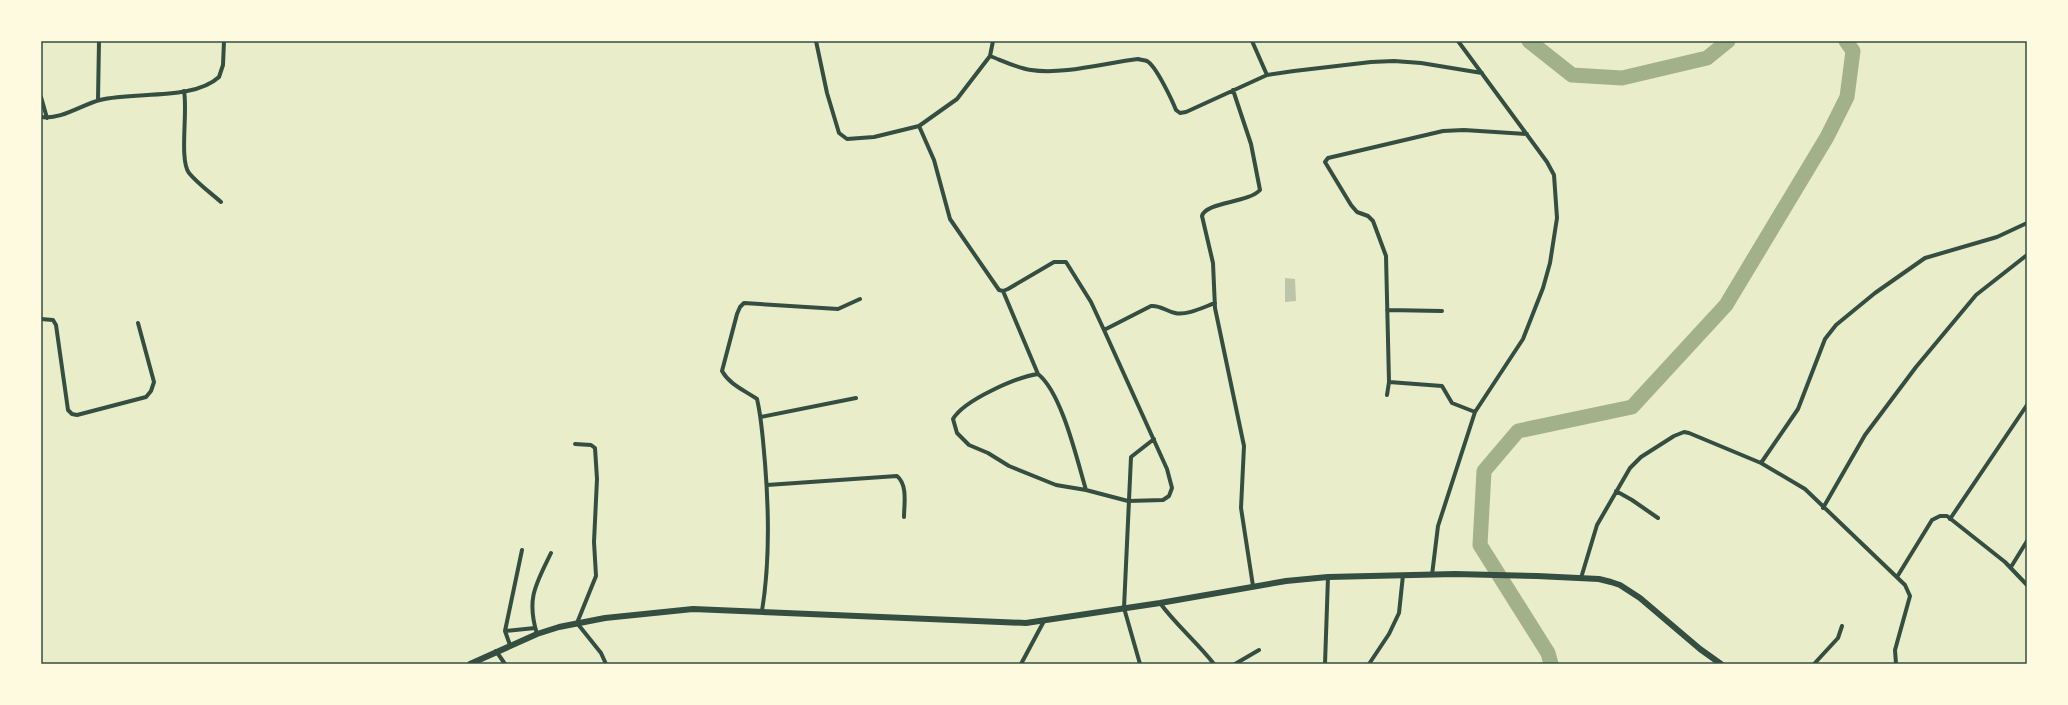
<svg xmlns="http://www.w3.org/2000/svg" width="2068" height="705" font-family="Spectral,serif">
<rect width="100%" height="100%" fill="#e9edc9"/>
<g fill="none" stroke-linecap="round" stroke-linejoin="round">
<path stroke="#a3b18a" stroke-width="15" d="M 1529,41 L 1572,75 L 1622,78 L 1707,58 L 1728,41
M 1551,664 L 1548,653 L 1480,545 L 1484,471 L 1518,431 L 1632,407 L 1726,305 L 1827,137 L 1847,97 L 1853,51 L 1846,41"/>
</g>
<path fill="#bcc5a7" d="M 1285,278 L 1295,279 L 1296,301 L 1285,302 Z"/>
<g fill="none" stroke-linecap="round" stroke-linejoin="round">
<path stroke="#344e41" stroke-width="4" d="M 816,41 L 827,93 L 839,133 L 847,139 L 874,137 L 919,126
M 1252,41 L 1267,75
M 990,56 L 993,41
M 1233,90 L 1251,144 L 1260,190 C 1248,203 1206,202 1202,216 L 1213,263 L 1215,308 L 1244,446 L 1241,508 L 1253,586
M 184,91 C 188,111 179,160 189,173 C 198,184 211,193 221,202
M 41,97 L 47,118
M 98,100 L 99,41
M 41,117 C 61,120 81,105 100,100 C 134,91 193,101 219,77 L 223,65 L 224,41
M 1003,291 L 1038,374
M 1387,310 L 1442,311
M 41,319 L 53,320 L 56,325 L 68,410 L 72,414 L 77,415 L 146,397 L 151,391 L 154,382 L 138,323
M 1104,330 L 1151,306 C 1160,305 1166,311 1175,313 C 1186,316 1204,307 1215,303
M 1389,382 L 1442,386 L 1452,403 L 1475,412
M 1387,395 L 1389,382 L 1386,256 L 1373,221 L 1368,216 L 1357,212 L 1351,205 L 1325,162 L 1328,158 L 1443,131 L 1464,130 L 1527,134
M 761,417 L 856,398
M 575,444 L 591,445 L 595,448 L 597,479 L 594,542 L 596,576 L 577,623 L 601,653 L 606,664
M 1761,463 L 1798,409 L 1825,339 L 1836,325 L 1875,293 L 1925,258 L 1997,237 L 2027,223
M 767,485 L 897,476 C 908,485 904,505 904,517
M 1086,490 C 1077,460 1062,393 1038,374 C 1017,377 964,400 953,419 L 957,433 L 969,445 L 988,453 L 1009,466 L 1056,485 L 1086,490 L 1128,501 L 1163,500 L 1169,496 L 1172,488 L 1167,469 L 1104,330 L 1091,302 L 1066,262 L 1054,262 L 1008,289 L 1003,291 L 999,290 L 950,219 L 934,160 L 919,126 L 957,99 L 990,56 C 1003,61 1017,68 1031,70 C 1063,75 1105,63 1138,59 C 1141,60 1144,60 1147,61 C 1156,66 1172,100 1176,110 L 1180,113 L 1186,112 L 1267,75 L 1294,71 L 1371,62 L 1394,61 L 1421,63 L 1482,73
M 1616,491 L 1632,500 L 1658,518
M 1823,508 L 1865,435 L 1916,367 L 1976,295 L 2027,255
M 1950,519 L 2027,405
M 2011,567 L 2027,541
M 1432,575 L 1438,526 L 1475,412 L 1523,339 L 1543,288 L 1550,263 L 1557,218 L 1554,175 L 1547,162 L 1458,41
M 1897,577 L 1932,520 L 1940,516 L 1947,516 L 2005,562 L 2027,585
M 1581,578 L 1597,525 L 1630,468 L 1641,457 L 1674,436 L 1684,432 L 1689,433 L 1761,463 L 1805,489 L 1905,585 L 1910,596 L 1895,650 L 1896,664
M 1160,603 C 1176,625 1197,642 1214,664
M 762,611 C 770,562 769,512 765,463 C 763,442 762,420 757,399 C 744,390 730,385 722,371 L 737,314 L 740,307 L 744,303 L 838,309 L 860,299
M 505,631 L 535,628
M 537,634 C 526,598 536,584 551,553
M 510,645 L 505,631 L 522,550
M 496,651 L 505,664
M 1021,664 L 1044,621
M 1140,664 L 1124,608 L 1131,457 L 1154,439
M 1235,664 L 1259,650
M 1325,664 L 1328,577
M 1369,664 L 1389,634 L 1399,613 L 1403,575
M 1814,664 L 1838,638 L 1842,626"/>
<path stroke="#344e41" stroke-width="6" d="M 470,664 L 537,634 L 559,627 L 605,618 L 693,609 L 1026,623 L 1160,603 L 1286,581 L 1328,577 L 1455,574 L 1537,576 L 1599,579 L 1611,582 L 1620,585 L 1640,598 L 1700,649 L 1721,664"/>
</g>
<rect width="2068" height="705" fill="none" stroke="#fefae0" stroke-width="84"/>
<rect x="42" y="42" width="1984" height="621" fill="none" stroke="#344e41" stroke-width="1.5"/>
</svg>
